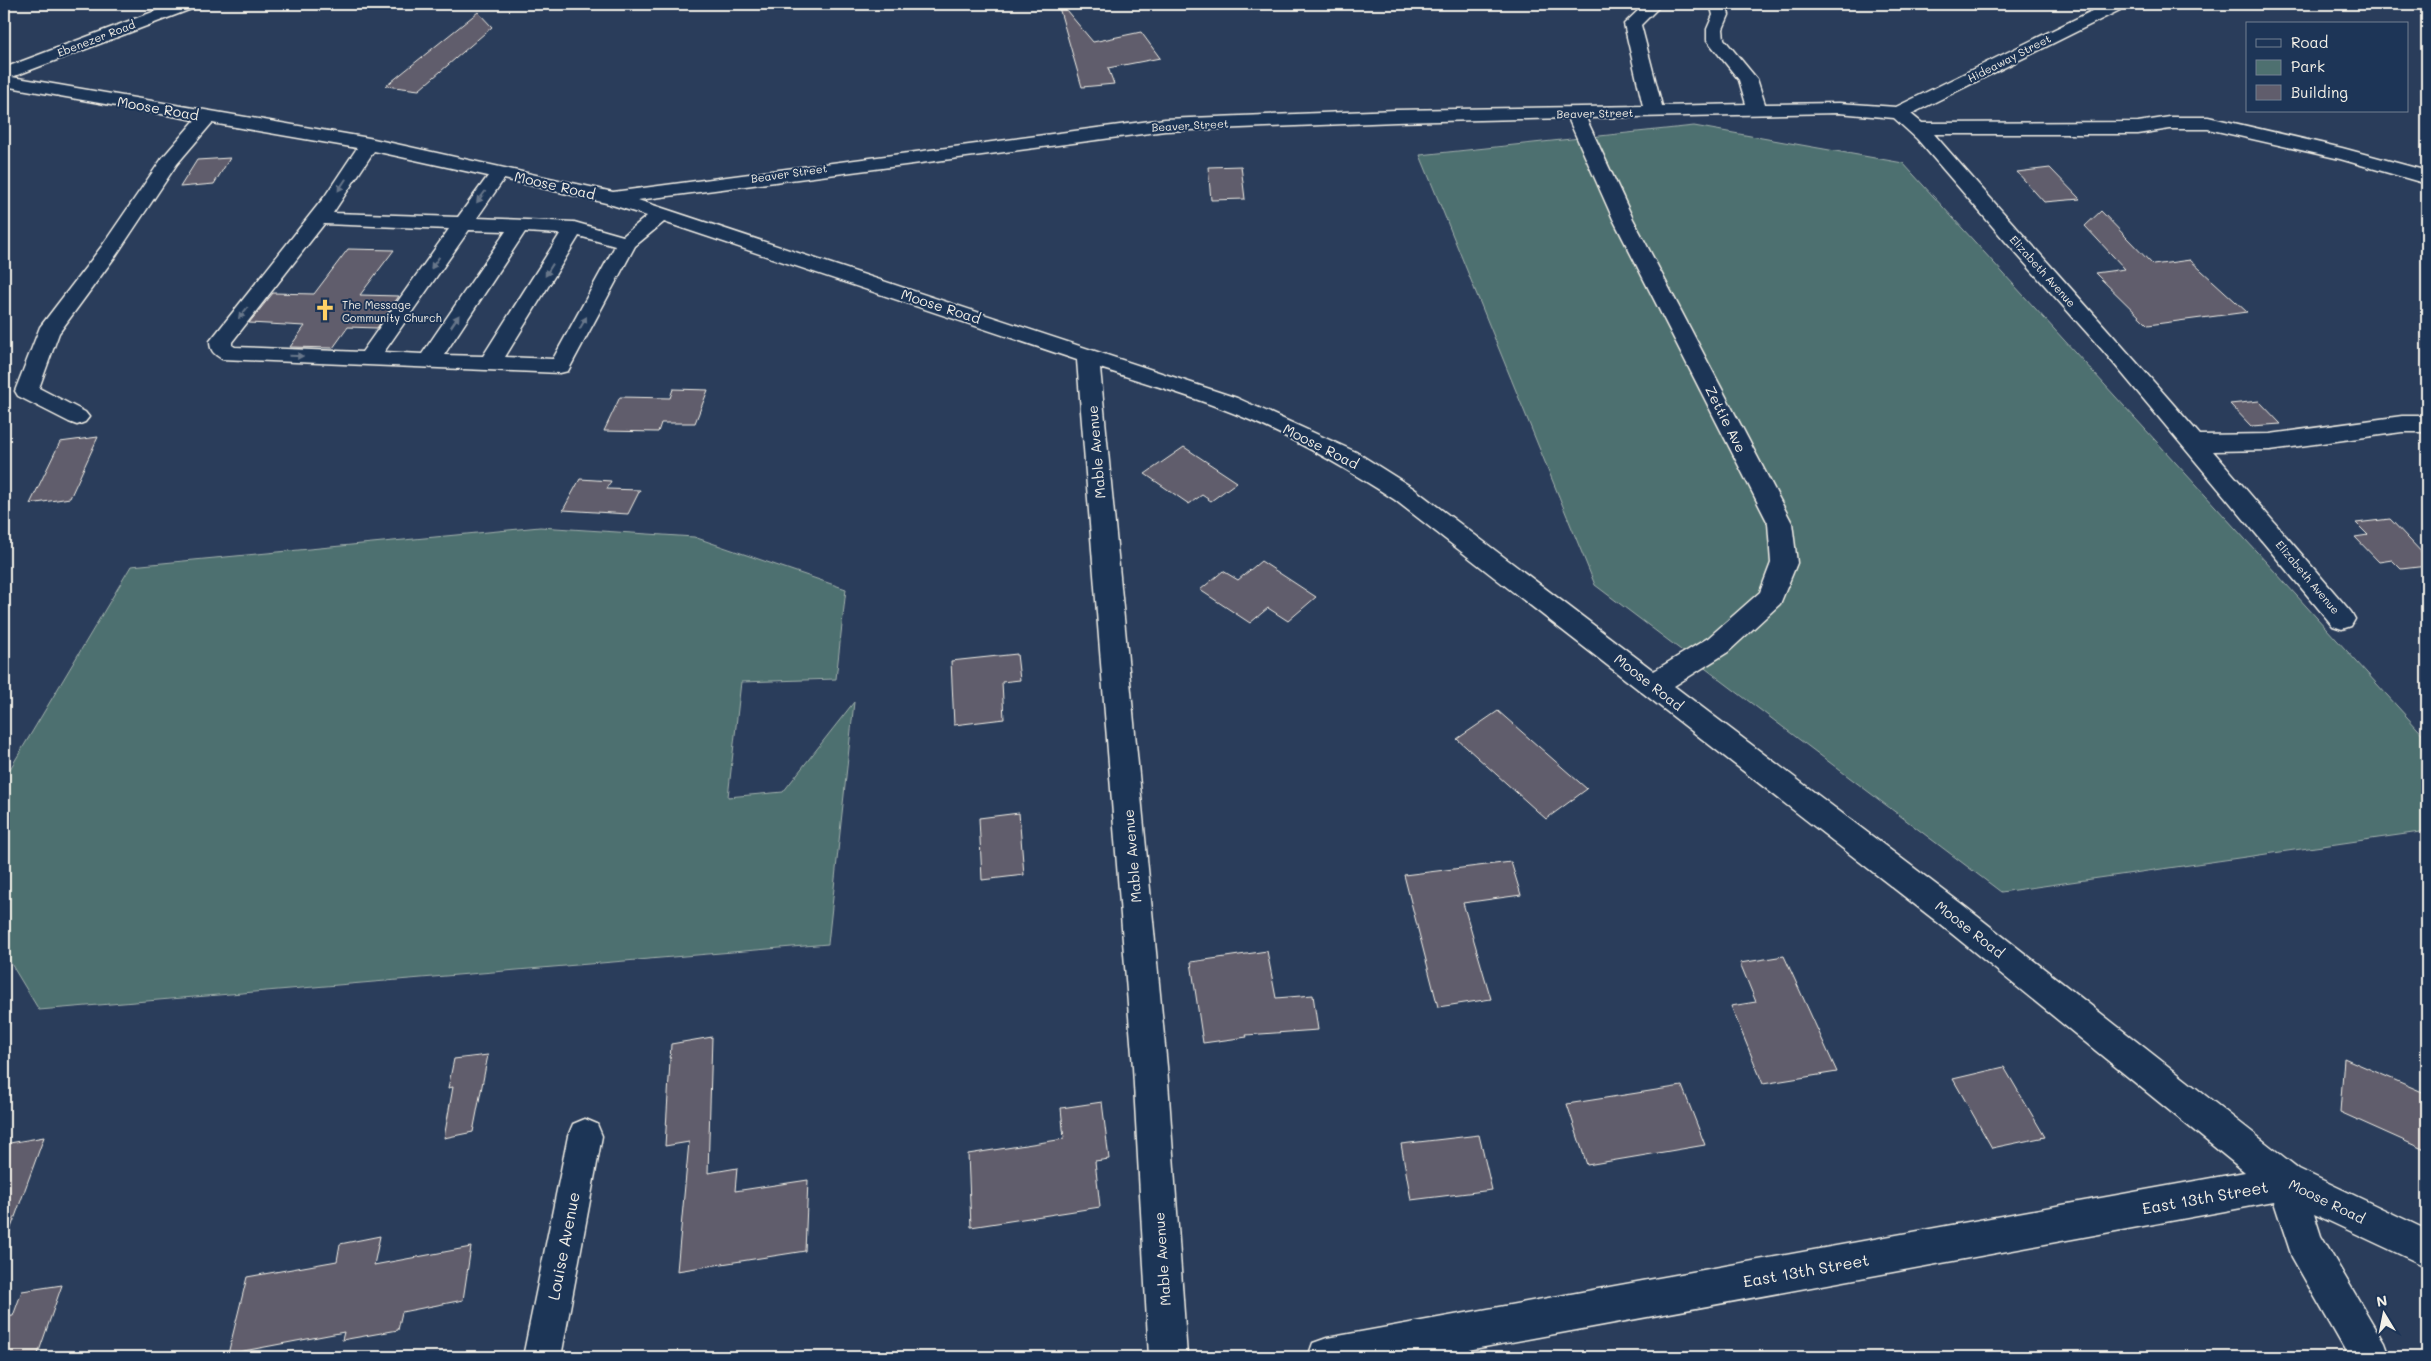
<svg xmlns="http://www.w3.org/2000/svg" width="2431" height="1361" font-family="Mali,sans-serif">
<rect width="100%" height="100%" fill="#2a3d5b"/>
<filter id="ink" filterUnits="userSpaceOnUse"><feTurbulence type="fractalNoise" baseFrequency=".02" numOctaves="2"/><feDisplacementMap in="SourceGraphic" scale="10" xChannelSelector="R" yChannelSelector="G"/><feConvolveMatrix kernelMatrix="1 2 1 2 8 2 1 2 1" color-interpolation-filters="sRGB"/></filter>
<g filter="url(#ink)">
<path fill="#4e7070" stroke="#a1b0ac" d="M 1694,126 L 1903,163 L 2427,739 L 2427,831 L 2001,892 L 1595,585 L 1420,155 Z
M 540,527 L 694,537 L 846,589 L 836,679 L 741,682 L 728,797 L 783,792 L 854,702 L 828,944 L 39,1010 L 4,952 L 4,779 L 131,566 Z"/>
<path fill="#605d6c" stroke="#f4f1e8" d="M 1058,4 L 1061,4 L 1093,42 L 1141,32 L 1160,58 L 1108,68 L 1114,84 L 1082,87 Z
M 478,12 L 492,27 L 419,90 L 386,86 Z
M 230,158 L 214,184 L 180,187 L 197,160 Z
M 1241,166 L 1245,199 L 1211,200 L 1208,167 Z
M 2050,168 L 2080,199 L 2044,202 L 2017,172 Z
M 2101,211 L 2153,265 L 2190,260 L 2247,312 L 2148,325 L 2095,273 L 2125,269 L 2085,226 Z
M 348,249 L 394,250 L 360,295 L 399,296 L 377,328 L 348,327 L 333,348 L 290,347 L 305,326 L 249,323 L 273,293 L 314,294 Z
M 673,389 L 708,390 L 695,423 L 661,423 L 658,432 L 604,431 L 620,397 L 670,398 Z
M 2259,401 L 2281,424 L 2251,426 L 2230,404 Z
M 98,437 L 70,498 L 30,504 L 60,442 Z
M 1184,447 L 1237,482 L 1211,501 L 1202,495 L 1189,504 L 1145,474 Z
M 580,479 L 611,481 L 607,489 L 640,490 L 628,514 L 563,510 Z
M 2390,519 L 2427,558 L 2427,566 L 2401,569 L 2392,560 L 2379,562 L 2355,537 L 2368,535 L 2356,523 Z
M 1261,561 L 1316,597 L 1288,621 L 1268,608 L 1250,623 L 1200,590 L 1223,571 L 1238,580 Z
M 1017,654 L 1020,680 L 1002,682 L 1004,719 L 954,725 L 951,661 Z
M 1498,711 L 1587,789 L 1546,819 L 1457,739 Z
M 1019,813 L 1024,875 L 982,880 L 979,818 Z
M 1511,862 L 1521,895 L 1463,903 L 1491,999 L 1438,1007 L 1404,875 Z
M 1267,951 L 1276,998 L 1313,995 L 1318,1030 L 1246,1035 L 1247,1037 L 1203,1043 L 1191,962 Z
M 1784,956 L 1837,1072 L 1763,1084 L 1731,1006 L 1756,1002 L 1740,963 Z
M 712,1037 L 708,1173 L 737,1168 L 735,1191 L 808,1180 L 805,1251 L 677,1271 L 689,1142 L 665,1146 L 671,1044 Z
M 488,1055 L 473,1132 L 444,1138 L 453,1087 L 448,1088 L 454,1059 Z
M 2344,1058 L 2427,1094 L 2427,1151 L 2340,1112 Z
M 2004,1067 L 2045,1137 L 1992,1148 L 1953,1079 Z
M 1682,1086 L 1705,1145 L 1587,1165 L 1567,1104 Z
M 1102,1102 L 1109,1159 L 1095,1161 L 1100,1207 L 971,1227 L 968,1154 L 1064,1139 L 1061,1108 Z
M 1479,1135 L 1492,1190 L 1411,1200 L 1401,1144 Z
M 44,1137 L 7,1239 L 4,1238 L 4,1144 Z
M 380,1236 L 374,1265 L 471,1247 L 463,1300 L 402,1312 L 398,1330 L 342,1340 L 344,1332 L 228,1354 L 247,1277 L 337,1261 L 340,1244 Z
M 62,1285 L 37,1357 L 4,1357 L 4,1317 L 13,1316 L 22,1291 Z"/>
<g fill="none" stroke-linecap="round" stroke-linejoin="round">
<g stroke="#f4f1e8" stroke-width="3">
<path id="minor" d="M 174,4 L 196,4 L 194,8 L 12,77 L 369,138 L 613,192 L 1165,119 L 1396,110 L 1643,106 L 1624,24 L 1645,4 L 1662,4 L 1641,25 L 1662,106 L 1746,104 L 1739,80 L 1707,40 L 1707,29 L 1713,15 L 1710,4 L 1726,4 L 1729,15 L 1723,29 L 1724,39 L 1757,79 L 1765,104 L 1839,103 L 1896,107 L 2106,4 L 2126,4 L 2124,8 L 1911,114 L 1922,123 L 2138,122 L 2170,117 L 2208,117 L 2342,148 L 2427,171 L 2427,184 L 2340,159 L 2208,129 L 2170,129 L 2138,134 L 1934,134 C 2022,235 2112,333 2200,435 L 2270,434 L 2402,416 L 2427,416 L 2427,432 L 2402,432 L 2270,450 L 2213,451 L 2351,612 L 2355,619 L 2351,626 L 2342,629 L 2333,626 L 2105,353 L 2005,241 L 1917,139 L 1894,118 L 1839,113 L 1586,118 L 1633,219 L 1792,523 L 1797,563 L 1780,604 L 1728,652 L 1674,686 L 1963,905 L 2299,1169 L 2427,1230 L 2427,1267 L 2314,1214 L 2321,1236 L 2384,1343 L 2389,1357 L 2349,1357 L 2292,1257 L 2274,1202 L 1430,1357 L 1308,1357 L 1313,1343 L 1327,1338 L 2245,1172 L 1941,925 L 1395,500 C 1340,464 1282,431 1220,408 C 1181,393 1140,381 1100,368 L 1167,1067 L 1187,1357 L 1149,1357 L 1133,1067 L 1077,360 L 664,222 L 635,246 L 568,371 L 560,373 L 222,359 C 214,354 210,351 210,341 L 325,196 L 357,148 L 212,123 L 177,164 L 117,254 L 59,333 L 39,388 L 85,412 L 89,417 L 85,422 L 77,425 L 69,422 L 18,396 L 15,391 L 40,327 L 102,246 L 163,157 L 195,120 L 4,86 L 4,68 ZM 1568,118 L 1613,219 L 1768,523 L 1771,563 L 1760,592 L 1708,638 L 1654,671 L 1413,488 L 1356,452 L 1237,398 L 638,200 L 1165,131 L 1396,122 ZM 374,151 L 488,176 L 458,217 L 333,213 ZM 504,179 L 606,203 L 647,216 L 623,236 L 574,222 L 477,218 ZM 324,224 L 449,229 L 362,352 L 235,347 L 232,345 L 232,342 ZM 469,230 L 506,231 L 422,354 L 384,352 ZM 525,232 L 560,234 L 483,356 L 444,355 ZM 579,236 L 615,246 L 553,359 L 505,357 Z
M 585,1119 L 597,1124 L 602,1136 L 561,1357 L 523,1357 L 568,1136 L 573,1124 Z"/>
</g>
<use href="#minor" fill="#1d3557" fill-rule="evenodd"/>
</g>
<defs><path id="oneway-solid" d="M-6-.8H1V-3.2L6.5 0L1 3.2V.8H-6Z" transform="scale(1.25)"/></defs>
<g fill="#68778a">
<use href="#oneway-solid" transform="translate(342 185) rotate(123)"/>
<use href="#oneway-solid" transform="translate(481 197) rotate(127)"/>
<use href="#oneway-solid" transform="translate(435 263) rotate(125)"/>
<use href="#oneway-solid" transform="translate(549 270) rotate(122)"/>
<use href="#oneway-solid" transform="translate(243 313) rotate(129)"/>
<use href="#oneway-solid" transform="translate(455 321) rotate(-56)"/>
<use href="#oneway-solid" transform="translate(583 323) rotate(-61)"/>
<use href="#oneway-solid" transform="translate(296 356) rotate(2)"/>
</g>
</g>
<defs>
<g id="church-bare" transform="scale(1.725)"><path d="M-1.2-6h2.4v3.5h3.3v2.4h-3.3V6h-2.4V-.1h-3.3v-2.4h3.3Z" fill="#ffd166" stroke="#1d3557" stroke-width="2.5" paint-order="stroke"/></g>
</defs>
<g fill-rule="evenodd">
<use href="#church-bare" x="325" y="310"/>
</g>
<g text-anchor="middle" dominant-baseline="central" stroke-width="4" stroke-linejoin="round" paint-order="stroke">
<g font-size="11" fill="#f4f1e8" stroke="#1d3557">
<text transform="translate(96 38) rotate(-21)">Ebenezer Road</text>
<text transform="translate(2009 58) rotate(-27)">Hideaway Street</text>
<text transform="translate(1595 113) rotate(-1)">Beaver Street</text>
<text transform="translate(1190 125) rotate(-3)">Beaver Street</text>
<text transform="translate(789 173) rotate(-8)">Beaver Street</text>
<text transform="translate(2043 271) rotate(48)">Elizabeth Avenue</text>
<text transform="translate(2308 577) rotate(50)">Elizabeth Avenue</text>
</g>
<g font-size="11" fill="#f4f1e8" stroke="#1d3557" text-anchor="start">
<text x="342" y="304">The Message<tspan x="342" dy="13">Community Church</tspan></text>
</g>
<g font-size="14" fill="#f4f1e8" stroke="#1d3557">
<text transform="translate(158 108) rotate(10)">Moose Road</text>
<text transform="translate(555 185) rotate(13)">Moose Road</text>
<text transform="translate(941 306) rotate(18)">Moose Road</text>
<text transform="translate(1726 419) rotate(63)">Zettie Ave</text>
<text transform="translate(1321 446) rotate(27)">Moose Road</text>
<text transform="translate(1096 452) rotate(-95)">Mable Avenue</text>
<text transform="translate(1649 682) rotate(38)">Moose Road</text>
<text transform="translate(1132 856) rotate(-95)">Mable Avenue</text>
<text transform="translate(1970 929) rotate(38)">Moose Road</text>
<text transform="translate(2327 1201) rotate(26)">Moose Road</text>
<text transform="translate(1162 1259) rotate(-94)">Mable Avenue</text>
</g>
<g font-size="16" fill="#f4f1e8" stroke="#1d3557">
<text transform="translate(2205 1197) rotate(-10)">East 13th Street</text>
<text transform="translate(563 1246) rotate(-79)">Louise Avenue</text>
<text transform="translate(1806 1270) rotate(-10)">East 13th Street</text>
</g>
</g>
<rect width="2431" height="1361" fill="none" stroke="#1d3557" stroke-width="20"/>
<rect x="10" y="10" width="2411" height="1341" fill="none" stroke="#f4f1e8" stroke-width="2" filter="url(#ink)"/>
<rect x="2246" y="22" width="162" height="90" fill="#1d3557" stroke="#738091"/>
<rect x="2256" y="39" width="25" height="8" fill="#1d3557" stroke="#738091"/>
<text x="2291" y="48" font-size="15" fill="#f4f1e8">Road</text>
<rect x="2256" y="60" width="25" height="15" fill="#4e7070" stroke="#738091"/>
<text x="2291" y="72" font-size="15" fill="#f4f1e8">Park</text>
<rect x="2256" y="85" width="25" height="15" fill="#605d6c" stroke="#738091"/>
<text x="2291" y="98" font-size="15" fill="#f4f1e8">Building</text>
<g transform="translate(2384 1314) rotate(350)" stroke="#1d3557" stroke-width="4" paint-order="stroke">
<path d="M0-4L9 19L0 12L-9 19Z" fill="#f4f1e8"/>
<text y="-8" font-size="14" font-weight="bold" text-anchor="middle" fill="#f4f1e8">N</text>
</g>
</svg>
